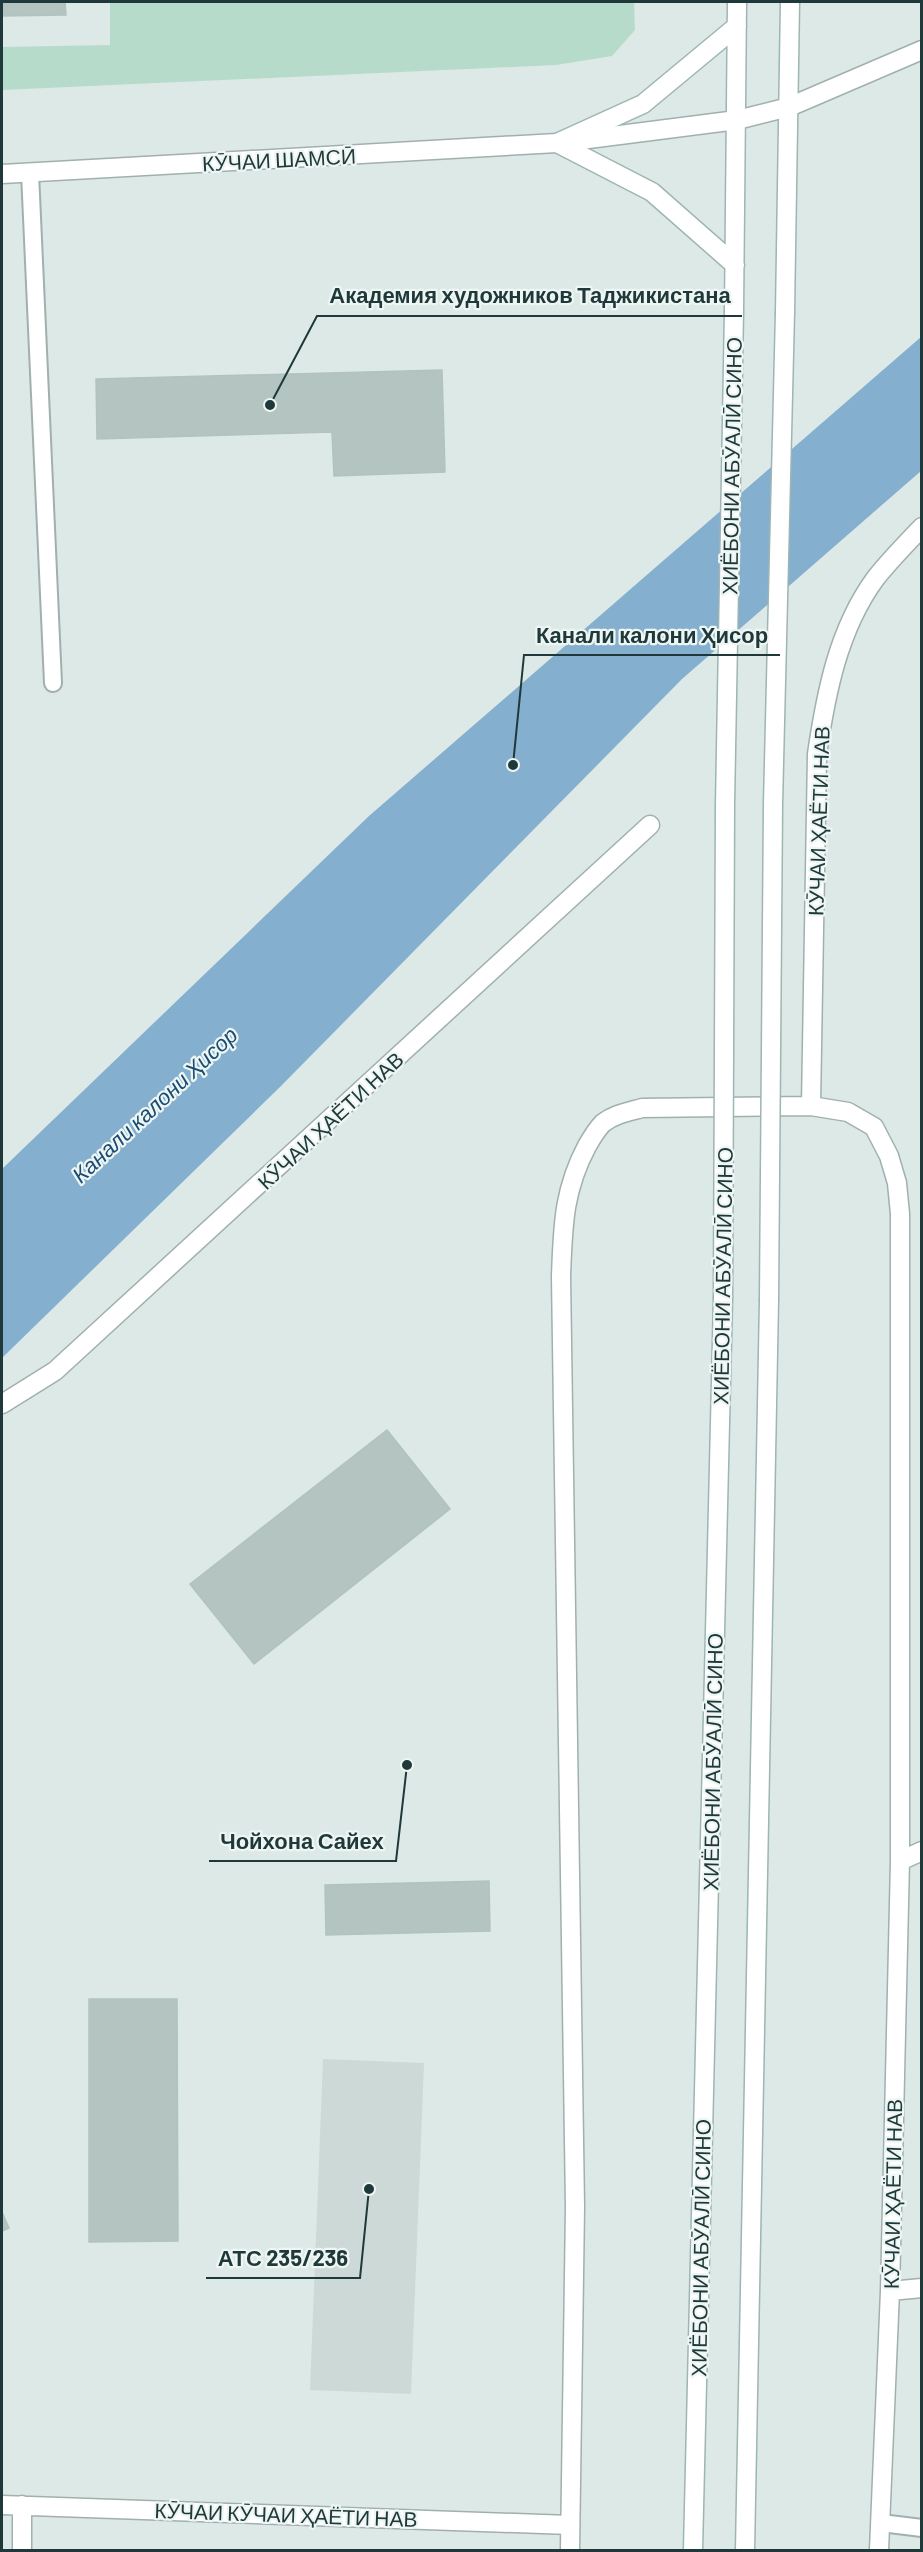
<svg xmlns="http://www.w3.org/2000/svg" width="923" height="2552" font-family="Barlow,sans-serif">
<rect width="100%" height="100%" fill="#dde9e7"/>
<path fill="#ccd9d7" d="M 323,2059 L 424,2063 L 411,2394 L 310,2390 Z"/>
<path fill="#b6dbca" d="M 110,2 L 634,2 L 635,30 L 612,56 L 556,65 L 2,90 L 2,47 L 110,45 Z"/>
<path fill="#84afcf" d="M 921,337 L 921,471 L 682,679 L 280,1087 L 2,1358 L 2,1169 L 369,816 Z"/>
<path fill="#b3c4c1" stroke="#b0c3c0" stroke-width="1.5" d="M 2,2 L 65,2 L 66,15 L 2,16 Z
M 442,370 L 445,472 L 334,476 L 332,432 L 97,439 L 96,379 Z
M 387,1430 L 450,1509 L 254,1664 L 190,1584 Z
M 489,1881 L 490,1931 L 326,1935 L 325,1885 Z
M 89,1999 L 177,1999 L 178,2241 L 89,2242 Z
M 2,2212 L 9,2228 L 2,2231 Z"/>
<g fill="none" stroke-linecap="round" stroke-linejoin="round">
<g stroke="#a0b0af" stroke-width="20">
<path id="lane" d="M 30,173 L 53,683
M 881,2523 L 922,2528"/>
</g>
<g stroke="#a0b0af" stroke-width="21">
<path id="street" d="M 2,174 L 557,143 L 737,120 L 789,107 L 922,50
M 811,1106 L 817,754 C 826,693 838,630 875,579 C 889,561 906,544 922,527
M 2,1404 L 55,1371 L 650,825
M 890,2291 L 922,2288
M 2,2505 L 570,2525
M 22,2505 L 22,2550
M 570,2550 L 575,2207 L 561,1276 C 563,1227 563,1191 587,1146 C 591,1139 597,1129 603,1123 C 615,1114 628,1112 642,1108 L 811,1106 L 848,1112 L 874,1127 L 889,1156 L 897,1183 L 900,1214 L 900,1861
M 879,2550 L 890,2291 L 900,1861 L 922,1851"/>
</g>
<g stroke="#9db5b3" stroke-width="21">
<path id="secondary" d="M 557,143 L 652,192 L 735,265
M 557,143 L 643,104 L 737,26
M 734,311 L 737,2
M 785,312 L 790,2
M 693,2550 L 723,1298
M 745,2550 L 769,1300"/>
</g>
<use href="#lane" stroke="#fff" stroke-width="16"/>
<use href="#street" stroke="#fff" stroke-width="18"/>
<use href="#secondary" stroke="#fff" stroke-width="18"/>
<g stroke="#9db5b3" stroke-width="21" stroke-linecap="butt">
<path id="secondary-bridge" d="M 723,1298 L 725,805 L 734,311
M 769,1300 L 773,804 L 785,312"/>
</g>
<use href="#secondary-bridge" stroke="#fff" stroke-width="18"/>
</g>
<g text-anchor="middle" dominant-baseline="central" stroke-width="4.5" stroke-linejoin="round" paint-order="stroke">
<g font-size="21" fill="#1f3839" stroke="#eef6f4">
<text transform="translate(279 159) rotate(-3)">КӮЧАИ ШАМСӢ</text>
<text transform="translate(731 466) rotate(-89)">ХИЁБОНИ АБӮАЛӢ СИНО</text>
<text transform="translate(818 821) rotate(-88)">КӮЧАИ ҲАЁТИ НАВ</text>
<text transform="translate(330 1120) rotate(-43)">КӮЧАИ ҲАЁТИ НАВ</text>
<text transform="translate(722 1276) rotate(-89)">ХИЁБОНИ АБӮАЛӢ СИНО</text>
<text transform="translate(712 1762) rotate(-89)">ХИЁБОНИ АБӮАЛӢ СИНО</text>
<text transform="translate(892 2194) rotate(-89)">КӮЧАИ ҲАЁТИ НАВ</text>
<text transform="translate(700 2248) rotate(-89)">ХИЁБОНИ АБӮАЛӢ СИНО</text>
<text transform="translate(286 2514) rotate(2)">КӮЧАИ КӮЧАИ ҲАЁТИ НАВ</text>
</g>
<g font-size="22" font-style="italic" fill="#1a4c73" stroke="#eef6f4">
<text transform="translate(154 1104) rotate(-43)">Канали калони Ҳисор</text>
</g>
</g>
<path fill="none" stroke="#1f3839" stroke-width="2" d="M270 405L317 316H742M513 765L524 655H780M407 1765L396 1861H209M369 2189L360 2278H206"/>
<g fill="#1f3839" stroke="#eef6f4" stroke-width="2">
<circle cx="270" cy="405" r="6"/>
<circle cx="513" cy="765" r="6"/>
<circle cx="407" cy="1765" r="6"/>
<circle cx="369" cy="2189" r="6"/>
</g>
<g font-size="22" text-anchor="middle" font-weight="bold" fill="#1f3839" stroke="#eef6f4" stroke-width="4.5" stroke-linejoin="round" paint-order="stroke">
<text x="530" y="303">Академия художников Таджикистана</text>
<text x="652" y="643">Канали калони Ҳисор</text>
<text x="302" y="1849">Чойхона Сайех</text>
<text x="283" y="2266">АТС 235/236</text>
</g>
<rect width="923" height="2552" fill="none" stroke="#1f3839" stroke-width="6"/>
</svg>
